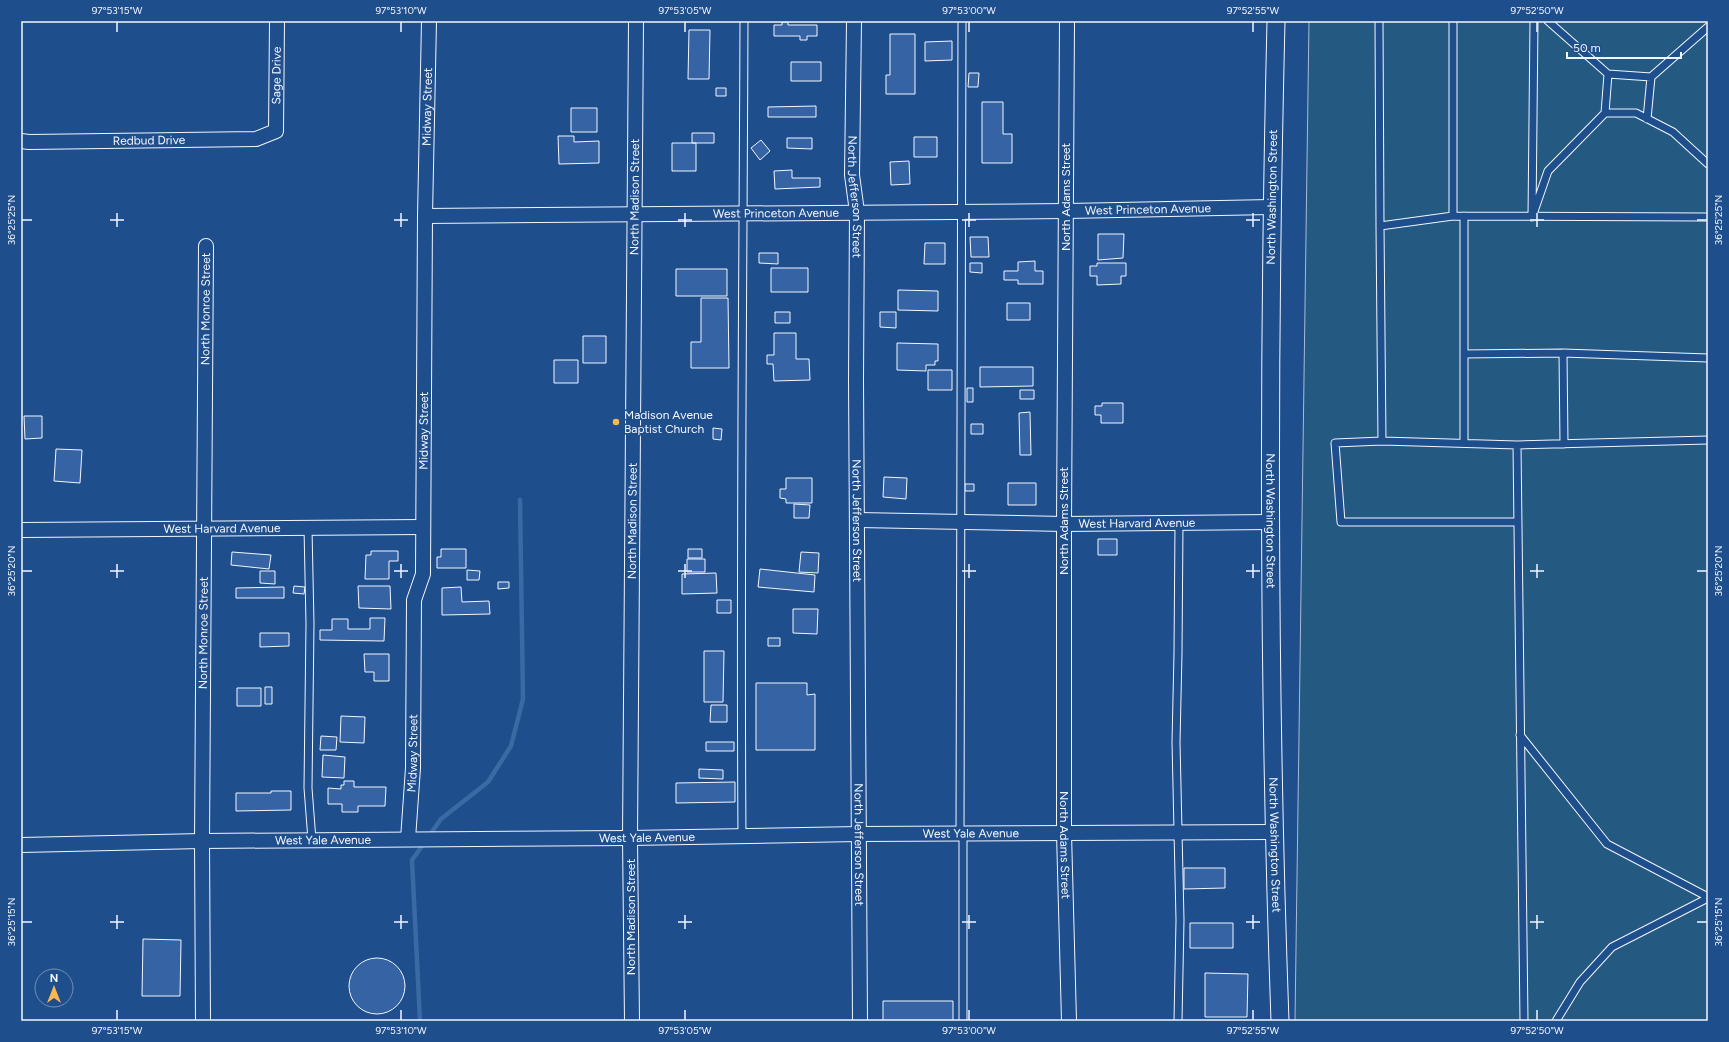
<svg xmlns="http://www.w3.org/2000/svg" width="1729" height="1042" font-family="Figtree,sans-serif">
<rect width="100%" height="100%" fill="#1f4e8c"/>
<path fill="#245a82" stroke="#a8bbd7" d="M 1309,21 L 1708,21 L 1708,1021 L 1295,1021 Z"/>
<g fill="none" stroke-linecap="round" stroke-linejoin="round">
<path stroke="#3b69a3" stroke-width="4.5" d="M 429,836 L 441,819 L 488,782 L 511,746 L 523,699 L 520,500
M 420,1021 L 412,860 L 425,842"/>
</g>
<path fill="#3563a3" stroke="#f2f6ff" d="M 782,22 L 788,22 L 788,25 L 817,25 L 817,36 L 807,36 L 807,40 L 800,40 L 800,36 L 774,36 L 774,25 L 782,25 Z
M 689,30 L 710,30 L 709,79 L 688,79 Z
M 890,34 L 915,34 L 915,94 L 886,94 L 886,75 L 890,75 Z
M 952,41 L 952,60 L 925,61 L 925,42 Z
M 791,62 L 821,62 L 821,81 L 791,81 Z
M 969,73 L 979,73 L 978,87 L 968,87 Z
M 716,88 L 726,88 L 726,96 L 716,96 Z
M 982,102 L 1003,102 L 1003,134 L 1012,134 L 1012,163 L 982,163 Z
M 816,106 L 816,117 L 768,117 L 768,107 Z
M 571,108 L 597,108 L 597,132 L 571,132 Z
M 692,133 L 714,133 L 714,143 L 692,143 Z
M 558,136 L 574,136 L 574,142 L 599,141 L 599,163 L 559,164 Z
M 914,137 L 937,137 L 937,157 L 914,157 Z
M 787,138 L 812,138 L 812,149 L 787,148 Z
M 761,140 L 770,151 L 760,160 L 751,148 Z
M 672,143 L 696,143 L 696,171 L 672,171 Z
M 909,161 L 910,184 L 891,185 L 890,162 Z
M 792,170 L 792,178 L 820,178 L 820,187 L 775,189 L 774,171 Z
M 1098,234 L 1124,234 L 1123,258 L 1098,260 Z
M 970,237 L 988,237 L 989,257 L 971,257 Z
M 925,243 L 945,243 L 945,264 L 924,264 Z
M 759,253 L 778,253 L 778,264 L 759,263 Z
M 1035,261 L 1035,271 L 1043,271 L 1043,284 L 1018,284 L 1018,280 L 1004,280 L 1004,271 L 1018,271 L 1018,262 Z
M 970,263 L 982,263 L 982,273 L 970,272 Z
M 1097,263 L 1126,263 L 1126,276 L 1121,276 L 1121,284 L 1097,285 L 1097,276 L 1090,276 L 1090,266 L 1097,266 Z
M 771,268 L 808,268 L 808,292 L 771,292 Z
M 676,269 L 727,269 L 727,296 L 676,296 Z
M 898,290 L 938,291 L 938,311 L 898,310 Z
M 701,298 L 728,298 L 729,368 L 691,368 L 691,342 L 701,342 Z
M 1007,303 L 1030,303 L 1030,320 L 1007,320 Z
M 775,312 L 790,312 L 790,323 L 775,323 Z
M 880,312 L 896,312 L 896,328 L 880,327 Z
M 774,333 L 796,333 L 796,359 L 809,359 L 810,380 L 774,381 L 773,364 L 767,364 L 767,355 L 774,355 Z
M 583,336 L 606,336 L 606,363 L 583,363 Z
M 897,343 L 938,344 L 938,361 L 935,361 L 935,365 L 926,365 L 926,371 L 897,370 Z
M 554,360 L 578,360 L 578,383 L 554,383 Z
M 980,367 L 1033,367 L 1033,386 L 980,387 Z
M 928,370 L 952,370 L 952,390 L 928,390 Z
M 967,388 L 973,388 L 973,402 L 967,402 Z
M 1020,390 L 1034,390 L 1034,399 L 1020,399 Z
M 1102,403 L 1123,403 L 1123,423 L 1101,423 L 1101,415 L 1095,415 L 1095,406 L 1102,406 Z
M 1030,412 L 1031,455 L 1020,455 L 1019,413 Z
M 24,416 L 42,416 L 42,438 L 25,439 Z
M 971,424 L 983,424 L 983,434 L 971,434 Z
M 713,428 L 722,429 L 721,440 L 713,439 Z
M 56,449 L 82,450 L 80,483 L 54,481 Z
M 884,477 L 907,478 L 906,499 L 883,497 Z
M 786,478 L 812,478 L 812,503 L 786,503 L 786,499 L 780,498 L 780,489 L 786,489 Z
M 1008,483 L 1036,483 L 1036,505 L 1008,505 Z
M 965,484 L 974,484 L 974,491 L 965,491 Z
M 794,504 L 810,505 L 809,518 L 794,518 Z
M 1098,539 L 1117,539 L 1117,555 L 1098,555 Z
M 441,549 L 466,549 L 466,568 L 437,568 L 437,557 L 441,557 Z
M 688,549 L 702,549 L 702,558 L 688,558 Z
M 371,551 L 398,551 L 398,561 L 389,561 L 389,579 L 365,579 L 366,555 L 371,555 Z
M 232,552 L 271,555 L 269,569 L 231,565 Z
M 801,552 L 819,553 L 818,573 L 799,572 Z
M 687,559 L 705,559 L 705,572 L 687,572 Z
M 760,569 L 815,575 L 814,592 L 758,587 Z
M 467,570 L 480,571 L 479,580 L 467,580 Z
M 260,571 L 275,571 L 275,584 L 260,583 Z
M 716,573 L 717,593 L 682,594 L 682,574 Z
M 498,582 L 509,582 L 509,588 L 498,589 Z
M 294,586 L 305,587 L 304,594 L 293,593 Z
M 358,586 L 390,586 L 391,609 L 359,608 Z
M 284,587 L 284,598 L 236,598 L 236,588 Z
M 461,587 L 462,602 L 489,601 L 490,614 L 442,615 L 442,588 Z
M 717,600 L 731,600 L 731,613 L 717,613 Z
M 793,609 L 818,609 L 817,634 L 793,633 Z
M 370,618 L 385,618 L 384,641 L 320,640 L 320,630 L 332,630 L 332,619 L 348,619 L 348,629 L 370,629 Z
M 260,633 L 289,633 L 289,646 L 260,647 Z
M 768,638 L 780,638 L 780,646 L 768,646 Z
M 704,651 L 724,651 L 723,702 L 704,702 Z
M 364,654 L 389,654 L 389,681 L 374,681 L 374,672 L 365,672 Z
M 756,683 L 807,683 L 807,695 L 815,694 L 815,750 L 756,750 Z
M 265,687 L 272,687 L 272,704 L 265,704 Z
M 237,688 L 261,688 L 261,706 L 237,706 Z
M 711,705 L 727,705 L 727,722 L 710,722 Z
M 341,716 L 365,717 L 364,743 L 340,742 Z
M 321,736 L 337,737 L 336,750 L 320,750 Z
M 706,742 L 734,742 L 734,751 L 706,751 Z
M 323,755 L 345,757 L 344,778 L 322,777 Z
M 699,769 L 723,770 L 723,779 L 699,778 Z
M 344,781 L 354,781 L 354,787 L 386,787 L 385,806 L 358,806 L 358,812 L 342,812 L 342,804 L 328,804 L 328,788 L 341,789 L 341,785 L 344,785 Z
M 735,782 L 735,802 L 676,803 L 676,783 Z
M 271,791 L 291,791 L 291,810 L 236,811 L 236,793 L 271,793 Z
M 1184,868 L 1225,868 L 1225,888 L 1184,889 Z
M 1190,923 L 1233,923 L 1233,948 L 1190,948 Z
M 143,939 L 181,940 L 180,996 L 142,996 Z
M349 986a28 28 0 1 1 56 0a28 28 0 1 1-56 0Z
M 1205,973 L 1248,974 L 1247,1017 L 1205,1017 Z
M 883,1001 L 953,1001 L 953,1021 L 883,1021 Z"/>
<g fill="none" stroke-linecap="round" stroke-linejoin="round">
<g stroke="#f2f6ff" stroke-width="9">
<path id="service" d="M 1379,21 L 1380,226 L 1453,216 L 1453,21
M 1534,21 L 1532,217 L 1548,171 L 1605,113 L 1636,113 L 1673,132 L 1708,164
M 1548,21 L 1608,74 L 1651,77 L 1708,27
M 1605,113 L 1608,74
M 1647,119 L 1651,77
M 1453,216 L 1708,217
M 1464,216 L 1464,443
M 1380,226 L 1382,441 L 1335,443 L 1341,522 L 1518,522
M 1563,353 L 1708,358
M 1464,354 L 1563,353 L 1564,444
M 1382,441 L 1517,445
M 308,528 L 310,624 L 308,788 L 312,840
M 1520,735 L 1607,844 L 1708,897
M 960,834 L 962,21
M 742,836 C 740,565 743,293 744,21
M 963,1021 L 963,834
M 1178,1021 L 1180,920 L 1176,742 L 1178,653 L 1179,523
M 1524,1021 L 1517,445 L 1708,440
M 1556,1021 L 1580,982 L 1612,947 L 1708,898"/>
</g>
<g stroke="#f2f6ff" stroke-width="16">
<g id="minor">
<path id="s1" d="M 854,21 L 852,175 L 857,212 L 856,381 L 860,1021"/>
<path id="s2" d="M 1067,21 L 1064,524 L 1064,833 L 1069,1021"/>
<path id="s3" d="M 21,141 L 29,142 L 256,139 L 276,131 L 277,21"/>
<path id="s4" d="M 425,216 L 1067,211 L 1271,207"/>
<path id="s5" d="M 858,520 L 1064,524 L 1271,522"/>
<path id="s6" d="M 21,530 L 423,527"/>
<path id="s7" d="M 408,839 L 413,768 L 414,600 L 423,574 L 425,216 L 429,21"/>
<path id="s8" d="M 21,845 L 202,841 L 630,838 L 859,834 L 1273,832"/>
<path id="s9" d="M 203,1021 L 202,841 L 206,246"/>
<path id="s10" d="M 632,1021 L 630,838 L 636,21"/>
</g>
</g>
<g stroke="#f2f6ff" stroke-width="19">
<g id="tertiary">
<path id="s11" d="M 1276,21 C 1268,354 1268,688 1280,1021"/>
</g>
</g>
<use href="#service" stroke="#1f4e8c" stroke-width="7"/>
<use href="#minor" stroke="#1f4e8c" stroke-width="14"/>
<use href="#tertiary" stroke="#1f4e8c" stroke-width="17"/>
</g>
<path fill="none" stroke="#f2f6ff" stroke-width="1.5" d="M 117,22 L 117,32M 401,22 L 401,32M 685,22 L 685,32M 969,22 L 969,32M 1253,22 L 1253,32M 1537,22 L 1537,32M 117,213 L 117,227M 401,213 L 401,227M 685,213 L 685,227M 969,213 L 969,227M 1253,213 L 1253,227M 1537,213 L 1537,227M 22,220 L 32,220M 110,220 L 124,220M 394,220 L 408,220M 678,220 L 692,220M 962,220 L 976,220M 1246,220 L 1260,220M 1530,220 L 1544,220M 1697,220 L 1707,220M 117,564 L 117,578M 401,564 L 401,578M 685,564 L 685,578M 969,564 L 969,578M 1253,564 L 1253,578M 1537,564 L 1537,578M 22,571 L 32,571M 110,571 L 124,571M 394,571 L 408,571M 678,571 L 692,571M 962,571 L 976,571M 1246,571 L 1260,571M 1530,571 L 1544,571M 1697,571 L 1707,571M 117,915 L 117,929M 401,915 L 401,929M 685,915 L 685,929M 969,915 L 969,929M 1253,915 L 1253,929M 1537,915 L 1537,929M 22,922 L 32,922M 110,922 L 124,922M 394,922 L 408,922M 678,922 L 692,922M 962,922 L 976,922M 1246,922 L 1260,922M 1530,922 L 1544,922M 1697,922 L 1707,922M 117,1010 L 117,1020M 401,1010 L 401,1020M 685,1010 L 685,1020M 969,1010 L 969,1020M 1253,1010 L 1253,1020M 1537,1010 L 1537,1020"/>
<circle fill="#ffb74d" stroke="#1f4e8c" stroke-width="1.5" cx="616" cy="422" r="4"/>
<g text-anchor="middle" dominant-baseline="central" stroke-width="3" stroke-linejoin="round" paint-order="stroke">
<g font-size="12" fill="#f2f6ff" stroke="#1f4e8c">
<text stroke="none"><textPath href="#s3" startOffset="312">Sage Drive</textPath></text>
<text stroke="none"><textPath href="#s7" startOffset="734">Midway Street</textPath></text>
<text stroke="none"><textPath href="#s3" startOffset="128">Redbud Drive</textPath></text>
<text stroke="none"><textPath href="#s10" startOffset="824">North Madison Street</textPath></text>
<text stroke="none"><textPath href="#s1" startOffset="176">North Jefferson Street</textPath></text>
<text transform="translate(1066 197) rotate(-90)">North Adams Street</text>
<text transform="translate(1272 197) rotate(-89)">North Washington Street</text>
<text stroke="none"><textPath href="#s4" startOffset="723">West Princeton Avenue</textPath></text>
<text stroke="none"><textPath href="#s4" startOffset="351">West Princeton Avenue</textPath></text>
<text stroke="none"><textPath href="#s9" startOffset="712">North Monroe Street</textPath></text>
<text stroke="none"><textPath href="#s7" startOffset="410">Midway Street</textPath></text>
<text stroke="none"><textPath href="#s10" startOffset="500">North Madison Street</textPath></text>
<text stroke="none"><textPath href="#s1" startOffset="500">North Jefferson Street</textPath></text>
<text transform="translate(1064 521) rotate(-90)">North Adams Street</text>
<text stroke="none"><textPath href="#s11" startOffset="500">North Washington Street</textPath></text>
<text stroke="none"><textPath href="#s5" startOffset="279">West Harvard Avenue</textPath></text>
<text stroke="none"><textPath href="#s6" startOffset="201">West Harvard Avenue</textPath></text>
<text stroke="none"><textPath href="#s9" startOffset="388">North Monroe Street</textPath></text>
<text stroke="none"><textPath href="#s7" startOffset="86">Midway Street</textPath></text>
<text stroke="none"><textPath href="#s8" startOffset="950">West Yale Avenue</textPath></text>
<text stroke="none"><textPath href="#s8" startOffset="626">West Yale Avenue</textPath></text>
<text stroke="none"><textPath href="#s8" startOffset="302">West Yale Avenue</textPath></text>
<text stroke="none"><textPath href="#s1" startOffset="824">North Jefferson Street</textPath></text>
<text stroke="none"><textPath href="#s2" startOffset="824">North Adams Street</textPath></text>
<text stroke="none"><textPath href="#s11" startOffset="824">North Washington Street</textPath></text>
<text transform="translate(631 917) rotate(-90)">North Madison Street</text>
</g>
<g font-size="12" fill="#f2f6ff" stroke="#1f4e8c" text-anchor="start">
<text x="624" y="415">Madison Avenue<tspan x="624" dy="14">Baptist Church</tspan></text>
</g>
</g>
<rect width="1729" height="1042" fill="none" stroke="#1f4e8c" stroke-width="44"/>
<g transform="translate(54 988)"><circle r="19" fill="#1f4e8c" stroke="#7391ba"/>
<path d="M0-3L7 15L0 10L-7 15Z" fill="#ffb74d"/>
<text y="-6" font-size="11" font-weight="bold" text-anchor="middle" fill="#f2f6ff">N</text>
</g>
<path d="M1567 52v6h114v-6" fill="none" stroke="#f2f6ff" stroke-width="2"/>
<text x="1573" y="52" font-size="12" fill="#f2f6ff" stroke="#1f4e8c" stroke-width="3" paint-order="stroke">50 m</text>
<rect x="22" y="22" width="1685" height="998" fill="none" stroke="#f2f6ff" stroke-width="1.5"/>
<g font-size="10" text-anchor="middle" fill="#f2f6ff">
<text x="117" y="14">97°53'15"W</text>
<text x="401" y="14">97°53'10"W</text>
<text x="685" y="14">97°53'05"W</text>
<text x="969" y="14">97°53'00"W</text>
<text x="1253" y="14">97°52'55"W</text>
<text x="1537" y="14">97°52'50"W</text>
<text transform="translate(11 220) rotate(-90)" y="4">36°25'25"N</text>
<text transform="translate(1718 220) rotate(-90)" y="4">36°25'25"N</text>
<text transform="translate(11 571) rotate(-90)" y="4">36°25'20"N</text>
<text transform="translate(1718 571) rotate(-90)" y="4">36°25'20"N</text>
<text transform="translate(11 922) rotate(-90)" y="4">36°25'15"N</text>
<text transform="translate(1718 922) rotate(-90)" y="4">36°25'15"N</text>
<text x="117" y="1034">97°53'15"W</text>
<text x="401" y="1034">97°53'10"W</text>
<text x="685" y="1034">97°53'05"W</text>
<text x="969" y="1034">97°53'00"W</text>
<text x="1253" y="1034">97°52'55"W</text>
<text x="1537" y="1034">97°52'50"W</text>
</g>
</svg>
